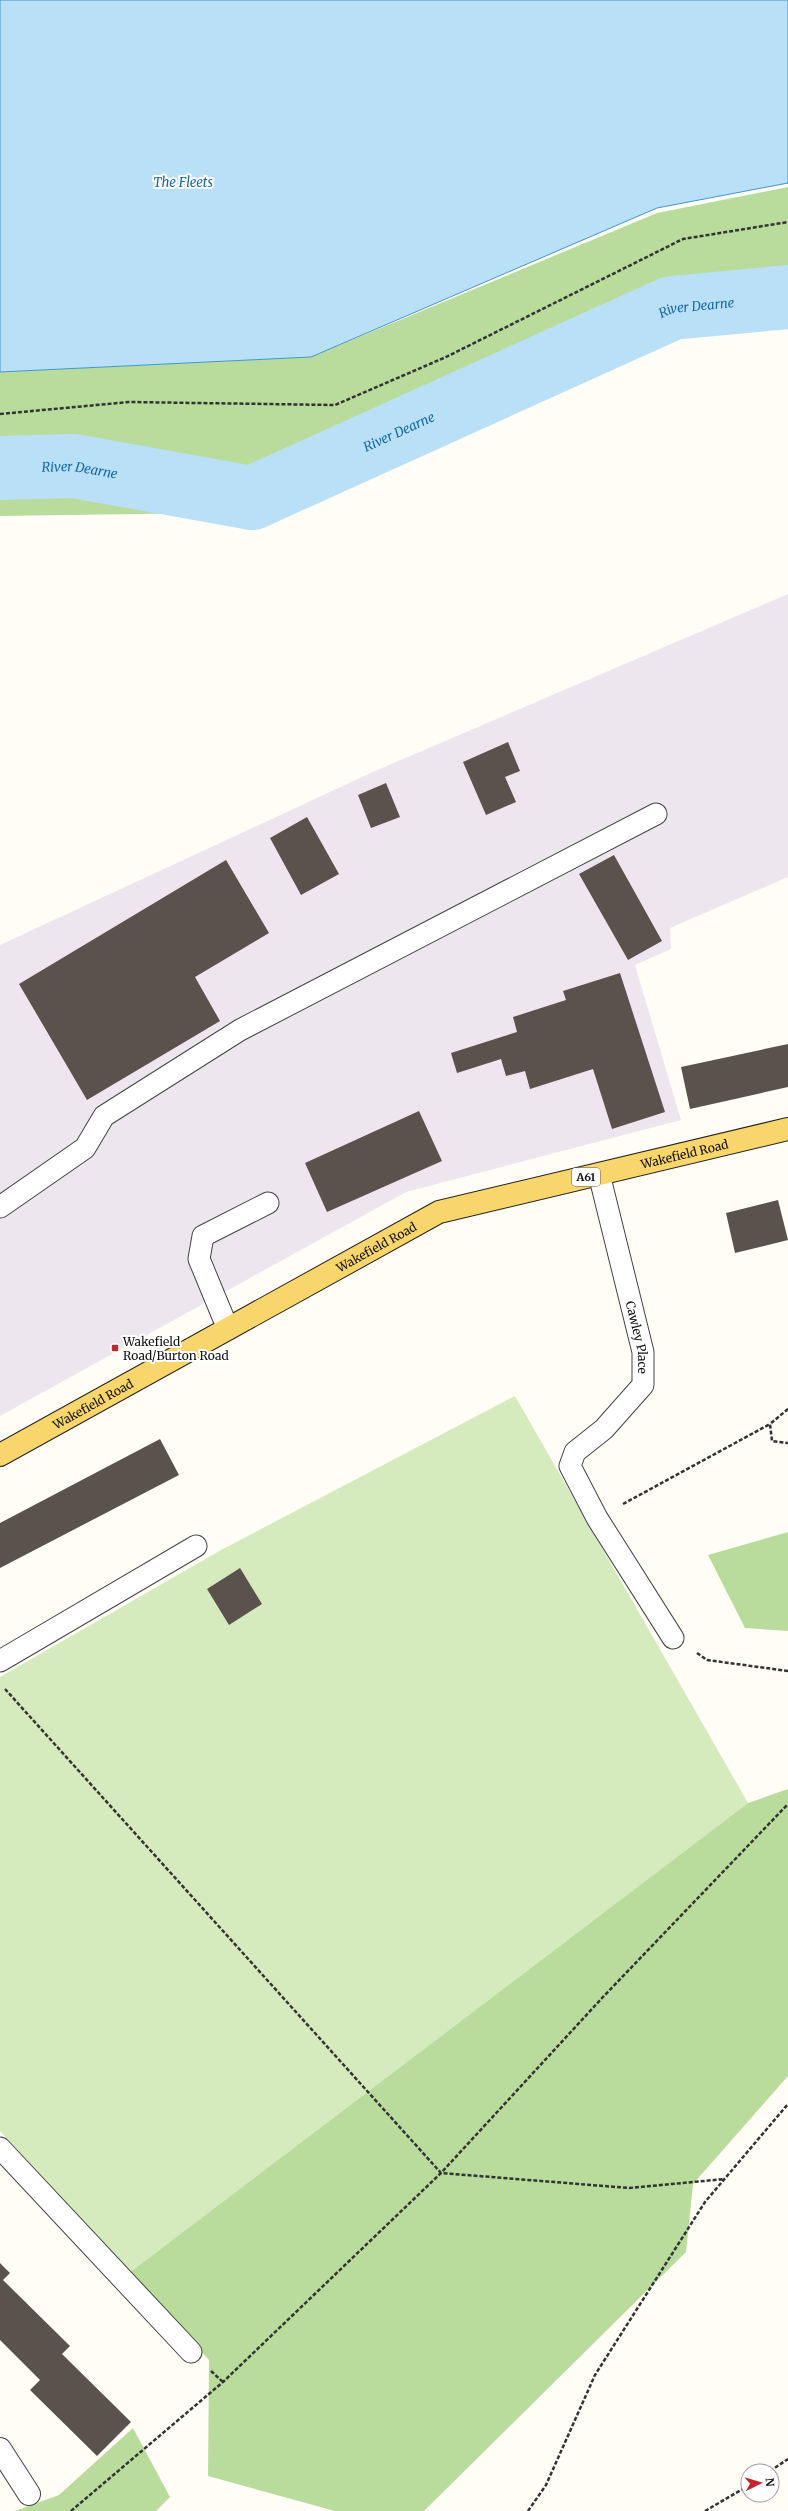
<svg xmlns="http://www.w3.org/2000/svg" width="788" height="2511" font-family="Merriweather,serif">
<rect width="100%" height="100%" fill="#fffdf5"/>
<path fill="#eee6ef" d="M 788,594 L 788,877 L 670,928 L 671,949 L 635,965 L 681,1120 L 406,1192 L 0,1416 L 0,945 L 375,771 Z"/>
<path fill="#d5ebbd" d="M 515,1396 L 748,1803 L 129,2273 L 0,2131 L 0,1677 L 221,1550 Z"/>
<path fill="#b9dc9c" d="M 788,187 L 788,297 L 672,308 L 272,512 L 0,516 L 0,372 L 311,357 L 657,213 Z
M 788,1532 L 788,1631 L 745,1628 L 708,1555 Z
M 788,1789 L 788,2076 L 693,2184 L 686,2252 L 424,2511 L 335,2511 L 208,2476 L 209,2360 L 129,2273 L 748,1803 Z
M 133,2428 L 170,2497 L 156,2511 L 15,2511 L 59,2495 Z"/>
<path fill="#b9e0f7" stroke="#3f96cf" d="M 0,0 L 788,0 L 788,183 L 657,208 L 311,357 L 0,372 Z"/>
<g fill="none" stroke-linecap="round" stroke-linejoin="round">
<path stroke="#b9e0f7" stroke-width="64" id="s1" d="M 0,468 L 74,466 L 252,498 L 672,308 L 788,297"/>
</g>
<path fill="#5a524d" d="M 508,742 L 520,771 L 505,777 L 516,802 L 486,815 L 463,762 Z
M 386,783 L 400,817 L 371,828 L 358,795 Z
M 307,817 L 339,874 L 301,895 L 270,838 Z
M 614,855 L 662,941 L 628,960 L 579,874 Z
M 226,860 L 269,933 L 195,977 L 220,1021 L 87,1100 L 19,984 Z
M 620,973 L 665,1112 L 612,1129 L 593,1069 L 530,1089 L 525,1071 L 506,1076 L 501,1059 L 457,1073 L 451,1053 L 517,1032 L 513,1017 L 566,1000 L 563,991 Z
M 788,1044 L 788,1087 L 690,1109 L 681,1067 Z
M 419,1111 L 442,1161 L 327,1212 L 305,1163 Z
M 778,1200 L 788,1240 L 735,1253 L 726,1213 Z
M 160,1439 L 179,1475 L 0,1568 L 0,1523 Z
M 240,1568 L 262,1604 L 229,1625 L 207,1589 Z
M 0,2263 L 10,2273 L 3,2280 L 70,2346 L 62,2354 L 131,2422 L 97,2456 L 30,2390 L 40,2380 L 0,2340 Z"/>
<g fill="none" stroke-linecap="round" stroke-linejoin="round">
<g stroke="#444" stroke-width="23">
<g id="service">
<path id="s2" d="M 599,1174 L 643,1352 L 643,1385 L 604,1429 L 575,1452 L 570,1466 L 597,1518 L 673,1638"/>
<path d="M 0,1207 L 85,1148 L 104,1116 L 240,1030 L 656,814"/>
<path d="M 228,1329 L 199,1259 L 203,1236 L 268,1203"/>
<path d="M 0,1661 L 196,1546"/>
<path d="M 0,2148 L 191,2352"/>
</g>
</g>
<g stroke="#444" stroke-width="24">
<path id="minor" d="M 0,2449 L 29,2494"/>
</g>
<g stroke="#222" stroke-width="24">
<g id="primary">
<path id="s3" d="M 0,1455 L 439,1212 L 788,1129"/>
</g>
</g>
<path stroke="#333" stroke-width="2.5" stroke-dasharray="4 2" stroke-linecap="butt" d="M 0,414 L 129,402 L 335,405 L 446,357 L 683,239 L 788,222
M 788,1409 L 770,1424 L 772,1441 L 788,1443
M 623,1504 L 770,1424
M 697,1653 L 707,1660 L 788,1671
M 5,1689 L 441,2173 L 629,2188 L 725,2179
M 211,2371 L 223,2382
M 770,2471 L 788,2459
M 71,2511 L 223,2382 L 441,2173 L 603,1997 L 788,1804
M 528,2511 L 546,2485 L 595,2375 L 705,2202 L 788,2104
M 705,2511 L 748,2486"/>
<use href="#service" stroke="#fff" stroke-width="21"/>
<use href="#minor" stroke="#fff" stroke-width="22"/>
<use href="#primary" stroke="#f9d66b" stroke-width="22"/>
</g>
<rect fill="#c4262e" stroke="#fff" stroke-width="1.5" x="111" y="1344" width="8" height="8" rx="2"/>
<g text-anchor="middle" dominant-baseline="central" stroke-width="4" stroke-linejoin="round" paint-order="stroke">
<rect fill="#fff" stroke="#585858" stroke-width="1" x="572" y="1168" width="28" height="18" rx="3"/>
<g font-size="11" font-weight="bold" fill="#111">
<text x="586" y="1177">A61</text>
</g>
<g font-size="12" fill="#111" stroke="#fff">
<text stroke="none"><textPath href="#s3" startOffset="754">Wakefield Road</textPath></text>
<text stroke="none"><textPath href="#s3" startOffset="430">Wakefield Road</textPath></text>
<text stroke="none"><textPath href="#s2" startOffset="168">Cawley Place</textPath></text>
<text stroke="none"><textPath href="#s3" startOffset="106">Wakefield Road</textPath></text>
</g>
<g font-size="12" fill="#111" stroke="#fff" text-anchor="start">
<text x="123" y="1341">Wakefield<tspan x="123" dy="14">Road/Burton Road</tspan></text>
</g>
<g font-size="13" font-style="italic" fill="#1768a6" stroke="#fff">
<text x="183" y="182">The Fleets</text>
<text stroke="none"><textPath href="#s1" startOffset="740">River Dearne</textPath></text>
<text stroke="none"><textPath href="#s1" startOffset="416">River Dearne</textPath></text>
<text stroke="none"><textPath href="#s1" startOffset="80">River Dearne</textPath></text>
</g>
</g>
<g transform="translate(760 2483) rotate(85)"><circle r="19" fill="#ffffff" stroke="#a0a0a0"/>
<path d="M0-3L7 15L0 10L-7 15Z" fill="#c4262e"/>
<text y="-6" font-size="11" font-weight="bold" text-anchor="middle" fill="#111111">N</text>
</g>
</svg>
